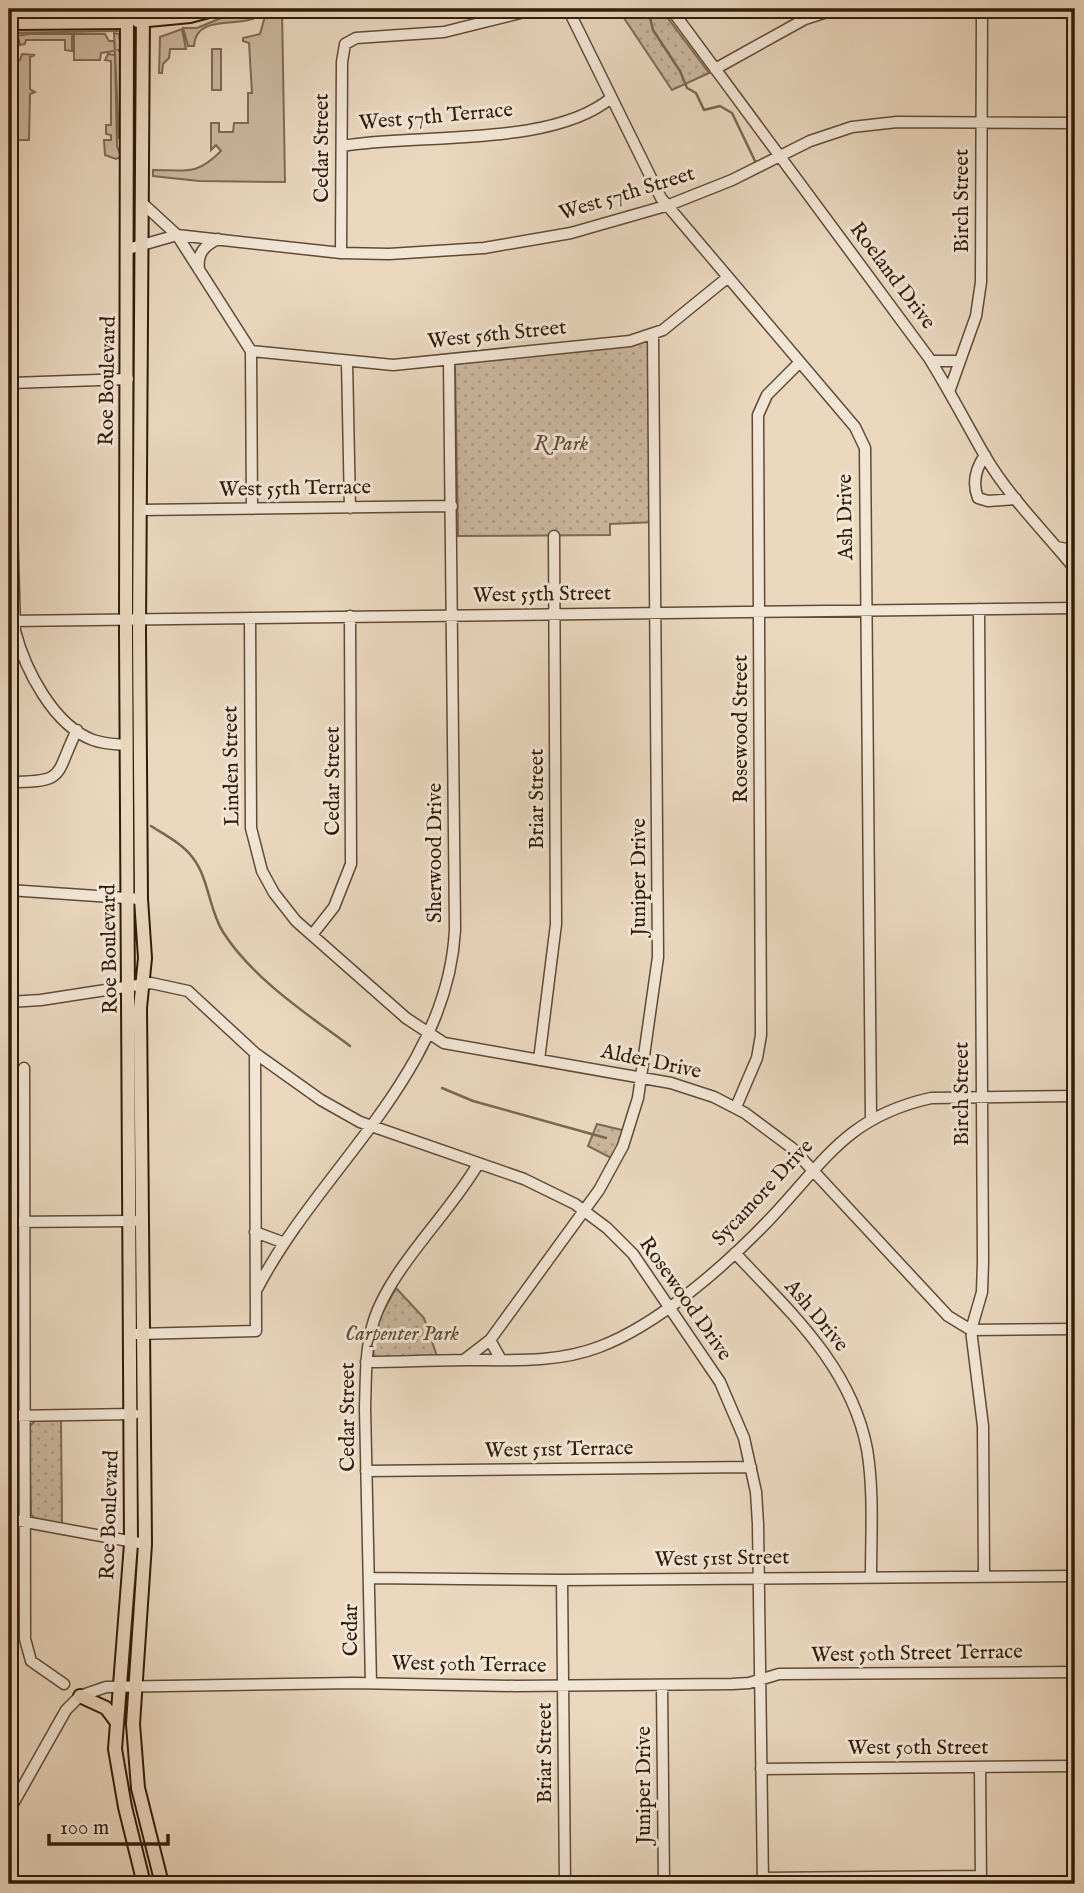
<svg xmlns="http://www.w3.org/2000/svg" width="1084" height="1893" font-family="'IM FELL English',serif">
<defs>
<pattern id="park-dots" width="8" height="8" patternUnits="userSpaceOnUse" patternTransform="scale(1.75)"><rect width="8" height="8" fill="#cbb79f"/><path d="M2 2h.1M6 6h.1" fill="none" stroke="#af9d88" stroke-width="1.8" stroke-linecap="round"/></pattern>
</defs>
<rect width="100%" height="100%" fill="#ead7be"/>
<filter id="stains"><feTurbulence type="fractalNoise" baseFrequency=".00286" numOctaves="4"/><feColorMatrix values="0 0 0 0 .2 0 0 0 0 .09 0 0 0 0 .02 0 0 0 .5 -.17"/></filter>
<radialGradient id="worn" r=".72"><stop offset=".6" stop-color="#630" stop-opacity="0"/><stop offset="1" stop-color="#630" stop-opacity=".3"/></radialGradient>
<path fill="#cbb79f" stroke="#7e6a54" stroke-width="2" d="M 9,9 L 81,9 L 9,17 Z
M 243,9 L 257,9 L 257,17 C 240,28 196,13 194,46 L 188,46 L 183,28 L 197,28 Z
M 267,9 L 282,9 L 285,182 L 199,181 L 153,176 L 153,170 C 187,170 196,176 221,151 L 216,145 L 211,150 L 211,123 L 219,123 L 219,132 L 233,132 L 234,123 L 248,123 L 248,93 L 252,93 L 249,43 L 243,41 L 243,38 L 260,34 Z
M 60,26 L 111,27 L 117,31 L 9,33 L 9,28 L 57,29 Z
M 182,29 L 186,49 L 170,49 L 169,58 L 163,64 L 162,73 L 159,73 L 160,37 Z
M 114,33 L 119,34 L 121,49 L 118,50 L 121,53 L 123,138 L 119,138 Z
M 30,34 L 72,34 L 72,51 L 65,50 L 65,40 L 26,40 L 25,44 L 20,45 L 19,40 L 9,41 L 9,37 Z
M 74,34 L 105,34 L 109,41 L 114,41 L 115,51 L 101,53 L 100,60 L 74,60 Z
M 212,49 L 221,49 L 221,90 L 212,90 Z
M 22,54 L 35,55 L 30,57 L 30,89 L 35,92 L 30,94 L 29,140 L 16,140 L 15,92 L 9,87 L 9,62 L 20,60 Z
M 108,54 L 115,55 L 117,146 L 121,157 L 116,159 L 105,155 L 104,140 L 111,140 L 111,135 L 106,134 L 106,125 L 111,125 L 111,61 L 105,60 Z"/>
<path fill="url(#park-dots)" stroke="#7e6a54" stroke-width="2" d="M 618,9 L 661,9 L 709,73 L 672,90 Z
M 653,335 L 656,522 L 610,524 L 610,535 L 458,536 L 455,364 L 630,341 Z
M 597,1124 L 626,1131 L 613,1159 L 588,1146 Z
M 396,1288 L 424,1318 L 438,1359 L 373,1361 L 375,1326 Z
M 36,1420 L 61,1420 L 62,1524 L 36,1519 L 31,1515 L 29,1427 Z"/>
<g fill="none" stroke-linecap="round" stroke-linejoin="round">
<path stroke="#7a6650" stroke-width="2.5" d="M 648,9 L 653,30 L 680,71 L 687,88 L 696,93 L 704,110 L 720,106 L 732,113 L 755,161
M 151,826 C 165,835 183,844 193,858 C 209,879 209,910 223,932 C 253,979 307,1014 350,1046
M 442,1088 L 473,1101 L 606,1138"/>
<g stroke="#5f4b36" stroke-width="13">
<path id="minor" d="M 568,9 L 661,198 L 855,427 L 865,448 L 871,1120
M 671,9 L 929,358 C 949,390 966,423 985,456 C 1009,497 1045,532 1075,569
M 715,69 L 805,19 L 836,9
M 9,97 L 12,110 L 11,487 L 15,631 C 25,669 53,725 93,740 C 104,744 115,744 126,745
M 342,146 C 415,133 551,148 611,98
M 141,202 L 177,235 L 251,351 L 252,509
M 128,249 L 177,235 L 341,253 L 389,254 L 484,248 L 571,233 L 669,205 L 732,180 L 810,141 L 852,127 L 897,122 L 1075,123
M 341,253 L 342,62 L 345,44 L 356,38 L 444,32 L 536,9
M 199,270 C 197,253 204,246 218,239
M 251,351 L 393,365 L 630,341 L 663,330 L 727,278
M 931,361 L 957,361
M 347,362 L 350,508
M 11,383 L 128,379
M 950,389 L 976,316 L 981,282 L 982,9
M 985,455 C 976,468 972,483 978,498 L 988,501 L 1016,499
M 139,510 L 452,506
M 1057,547 L 1075,551
M 979,609 L 983,1262 L 982,1292 L 971,1330 L 983,1426 L 984,1577
M 250,618 L 251,828 L 262,871 L 274,893 L 296,921 L 406,1018 L 444,1043 L 671,1083 L 714,1097 L 745,1113 L 792,1148 L 948,1316 L 971,1330 L 1075,1329
M 9,621 L 1075,608
M 9,782 C 68,782 54,776 77,730
M 9,890 L 141,899
M 312,935 L 334,907 L 351,864 L 350,616
M 9,1002 L 41,1000 L 151,983 L 188,991 L 255,1053 L 321,1100 L 360,1122 L 524,1179 L 575,1204 L 607,1228 L 633,1254 L 720,1382 L 744,1438 L 756,1492 L 758,1524 L 763,1884
M 539,1060 L 556,924 L 554,536
M 24,1068 L 25,1639 L 31,1661 L 64,1684
M 736,1107 L 757,1058 L 761,1035 L 758,415 L 767,395 L 800,362
M 9,1222 L 134,1221
M 255,1232 L 282,1242
M 735,1253 C 790,1312 851,1366 867,1449 C 874,1491 871,1535 871,1577
M 257,1289 C 321,1166 447,1076 455,930 L 449,360
M 136,1334 L 256,1331 L 255,1053
M 490,1340 L 501,1360
M 464,1360 L 490,1340 L 599,1190 L 623,1146 L 638,1098 L 658,957 L 653,335
M 366,1362 C 400,1362 434,1360 468,1360 C 512,1360 557,1363 599,1347 C 658,1325 726,1265 769,1220 C 825,1161 846,1117 931,1098 L 1075,1096
M 9,1416 L 134,1414
M 366,1471 L 751,1467
M 9,1519 L 145,1544
M 369,1578 L 562,1580 L 1075,1576
M 562,1580 L 565,1884
M 371,1683 L 365,1408 C 366,1381 365,1353 372,1327 C 386,1272 449,1215 478,1164
M 662,1685 L 664,1884
M 980,1767 L 981,1884
M 761,1769 L 1075,1766
M 9,1811 L 66,1710 L 80,1696 L 106,1687 L 354,1683 L 516,1686 L 732,1684 L 749,1683 L 779,1674 L 1075,1672
M 763,1878 L 981,1876
M 246,1884 L 252,1884"/>
</g>
<g stroke="#311c09" stroke-width="16">
<path id="major" d="M 127,9 L 126,632 L 131,1544 L 115,1749 L 125,1807 L 144,1884
M 143,9 L 139,631 L 141,899 L 145,958 L 140,1008 L 145,1544 L 133,1724 L 138,1788 L 162,1884
M 138,21 L 190,16 L 217,9
M 80,1696 L 106,1708 L 115,1720"/>
</g>
<g stroke="#311c09" stroke-width="18">
<path id="highway" d="M 9,22 L 127,21"/>
</g>
<use href="#minor" stroke="#f1e5d5" stroke-width="10"/>
<use href="#major" stroke="#ead7be" stroke-width="12"/>
<use href="#highway" stroke="#ead7be" stroke-width="14"/>
</g>
<g text-anchor="middle" dominant-baseline="central" stroke-width="6" stroke-linejoin="round" paint-order="stroke">
<g font-size="21" fill="#311c09" stroke="#f1e5d5">
<text transform="translate(436 117) rotate(-5)">West 57th Terrace</text>
<text transform="translate(322 148) rotate(-90)">Cedar Street</text>
<text transform="translate(627 194) rotate(-17)">West 57th Street</text>
<text transform="translate(962 201) rotate(-90)">Birch Street</text>
<text transform="translate(892 276) rotate(53)">Roeland Drive</text>
<text transform="translate(497 335) rotate(-6)">West 56th Street</text>
<text transform="translate(108 381) rotate(-89)">Roe Boulevard</text>
<text transform="translate(295 489) rotate(-1)">West 55th Terrace</text>
<text transform="translate(846 517) rotate(-91)">Ash Drive</text>
<text transform="translate(542 595) rotate(-1)">West 55th Street</text>
<text transform="translate(741 729) rotate(-90)">Rosewood Street</text>
<text transform="translate(232 766) rotate(-91)">Linden Street</text>
<text transform="translate(333 781) rotate(-90)">Cedar Street</text>
<text transform="translate(537 799) rotate(-90)">Briar Street</text>
<text transform="translate(435 853) rotate(-90)">Sherwood Drive</text>
<text transform="translate(639 877) rotate(-90)">Juniper Drive</text>
<text transform="translate(110 949) rotate(-91)">Roe Boulevard</text>
<text transform="translate(651 1062) rotate(12)">Alder Drive</text>
<text transform="translate(962 1094) rotate(-90)">Birch Street</text>
<text transform="translate(763 1193) rotate(-47)">Sycamore Drive</text>
<text transform="translate(685 1299) rotate(55)">Rosewood Drive</text>
<text transform="translate(816 1316) rotate(50)">Ash Drive</text>
<text transform="translate(348 1417) rotate(-90)">Cedar Street</text>
<text transform="translate(559 1450) rotate(-1)">West 51st Terrace</text>
<text transform="translate(110 1515) rotate(-88)">Roe Boulevard</text>
<text transform="translate(722 1559) rotate(-1)">West 51st Street</text>
<text transform="translate(351 1630) rotate(-90)">Cedar</text>
<text transform="translate(917 1654) rotate(-1)">West 50th Street Terrace</text>
<text transform="translate(469 1665) rotate(1)">West 50th Terrace</text>
<text x="918" y="1748">West 50th Street</text>
<text transform="translate(545 1753) rotate(-90)">Briar Street</text>
<text transform="translate(644 1785) rotate(-90)">Juniper Drive</text>
</g>
<g font-size="21" font-style="italic" fill="#5f4a36" stroke="#f1e5d5">
<text x="561" y="444">R Park</text>
<text x="402" y="1334">Carpenter Park</text>
</g>
</g>
<rect width="1084" height="1893" fill="none" stroke="#ead7be" stroke-width="35"/>
<rect x="10" y="10" width="1063" height="1872" fill="none" stroke="#311c09" stroke-width="3.5"/>
<rect x="18" y="18" width="1049" height="1858" fill="none" stroke="#311c09" stroke-width="2"/>
<path d="M49 1834v10h119v-10" fill="none" stroke="#311c09" stroke-width="3.5"/>
<text x="60" y="1834" font-size="21" fill="#311c09" stroke="#f1e5d5" stroke-width="5" paint-order="stroke">100 m</text>
<rect width="100%" height="100%" filter="url(#stains)"/>
<rect width="100%" height="100%" fill="url(#worn)"/>
</svg>
